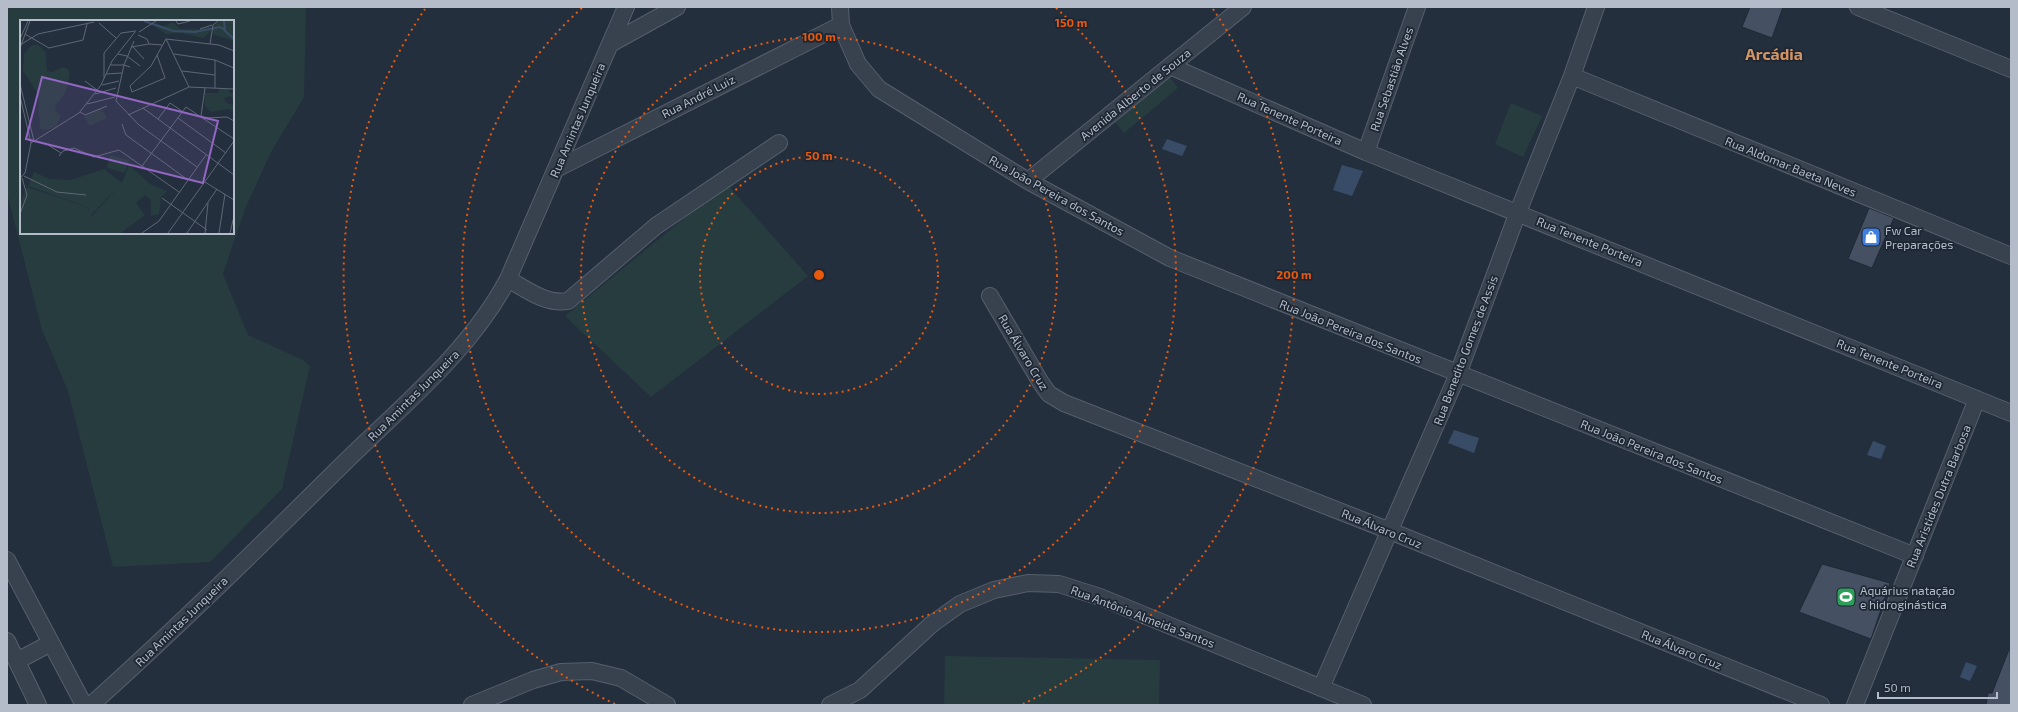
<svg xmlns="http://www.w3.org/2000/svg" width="2018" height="712" font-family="'Exo 2',sans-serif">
<rect width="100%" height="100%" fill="#242f3e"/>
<path fill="#263c3f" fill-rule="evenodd" d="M 7,7 L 306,7 L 304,97 L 270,154 L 245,209 L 223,274 L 248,335 L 303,360 L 310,366 L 282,489 L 210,562 L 113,567 L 68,391 L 42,330 L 7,193 ZM 21,21 L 233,21 L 233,233 L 21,233 Z
M 1169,76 L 1178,88 L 1124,133 L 1115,122 Z
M 1511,103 L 1542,116 L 1523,157 L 1495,144 Z
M 723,180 L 808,276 L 651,397 L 565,316 L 704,202 Z
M 945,656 L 1160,660 L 1159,705 L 944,705 Z"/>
<path fill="#394c67" d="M 1167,139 L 1187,146 L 1182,156 L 1162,149 Z
M 1342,165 L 1363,171 L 1352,196 L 1333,190 Z
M 1454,430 L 1479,438 L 1474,453 L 1448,443 Z
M 1873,441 L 1886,446 L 1881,459 L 1867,455 Z
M 1966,662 L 1977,666 L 1970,681 L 1960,677 Z"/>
<path fill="#455162" stroke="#1f2835" d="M 1750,7 L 1783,7 L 1772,38 L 1742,27 Z
M 1869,208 L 1894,218 L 1872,268 L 1848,259 Z
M 1822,564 L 1890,583 L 1871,639 L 1799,612 Z
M 2010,647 L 2011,705 L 1986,705 L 1988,693 L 1992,693 Z"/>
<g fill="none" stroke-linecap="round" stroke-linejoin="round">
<g stroke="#565f6c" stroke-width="18">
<path id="minor" d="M 840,7 L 841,25 L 858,64 L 879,89 L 1028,181 L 1170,258 L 1915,556
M 1858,7 L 2011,69
M 610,44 L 677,7
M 1170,66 L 1366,152 L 2011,413
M 1572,76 L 2011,256
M 1366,152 L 1417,7
M 556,169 L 841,25
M 1028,181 L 1243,7
M 508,279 C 526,289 546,305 568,301 L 656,226 L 779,143
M 990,296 L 1041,383 L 1049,394 L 1064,403 L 1390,531 L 1821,705
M 7,560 L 84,705
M 7,641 L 38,705
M 17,661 L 51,643
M 1321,688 L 1458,374 L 1518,212 L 1572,76 L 1596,7
M 91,705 C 178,627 261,545 344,463 C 402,406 470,351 508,279 L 626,7
M 472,705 L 533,680 L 561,672 L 592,671 L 621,678 L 667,705
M 830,705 L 860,690 L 932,624 L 960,604 L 994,590 L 1028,583 L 1059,584 L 1100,597 L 1363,705
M 1855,705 L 1977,399"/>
</g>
<use href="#minor" stroke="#38414e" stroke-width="16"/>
</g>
<g fill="none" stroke="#e8590c" stroke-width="2" stroke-dasharray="2 4">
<circle cx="819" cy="275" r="119"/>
<circle cx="819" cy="275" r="238"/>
<path d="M1056 8A357 357 0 1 1 582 8"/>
<path d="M615 704A475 475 0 0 1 425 9M1213 9A475 475 0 0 1 1023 704"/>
</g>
<defs>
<g id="shop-square" transform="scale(1)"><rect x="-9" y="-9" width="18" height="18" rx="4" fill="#3f7fe0" stroke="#1d2633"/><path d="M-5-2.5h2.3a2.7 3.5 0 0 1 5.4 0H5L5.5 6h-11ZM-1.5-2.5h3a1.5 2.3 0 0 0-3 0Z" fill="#fff"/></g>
<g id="stadium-square" transform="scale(1)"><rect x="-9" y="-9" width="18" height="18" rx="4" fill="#2e9e5b" stroke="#1d2633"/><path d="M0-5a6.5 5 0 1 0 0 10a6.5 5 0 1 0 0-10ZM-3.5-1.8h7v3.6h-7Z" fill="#fff"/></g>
</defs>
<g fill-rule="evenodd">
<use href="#shop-square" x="1871" y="237"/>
<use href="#stadium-square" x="1846" y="597"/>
</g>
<g text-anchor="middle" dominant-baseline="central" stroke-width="3.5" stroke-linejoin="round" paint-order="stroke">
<g font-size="12" fill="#b4bcc9" stroke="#1d2633">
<text transform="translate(1391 79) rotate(-71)">Rua Sebastião Alves</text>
<text transform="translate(1135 94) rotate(-39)">Avenida Alberto de Souza</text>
<text transform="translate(698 96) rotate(-27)">Rua André Luiz</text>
<text transform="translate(1290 118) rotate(24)">Rua Tenente Porteira</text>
<text transform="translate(577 120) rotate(-67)">Rua Amintas Junqueira</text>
<text transform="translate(1791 166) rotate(22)">Rua Aldomar Baeta Neves</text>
<text transform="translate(1057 195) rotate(29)">Rua João Pereira dos Santos</text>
<text transform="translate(1590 241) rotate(22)">Rua Tenente Porteira</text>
<text transform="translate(1351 331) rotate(22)">Rua João Pereira dos Santos</text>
<text transform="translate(1465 350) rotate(-69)">Rua Benedito Gomes de Assis</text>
<text transform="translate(1024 352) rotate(59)">Rua Álvaro Cruz</text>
<text transform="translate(1890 363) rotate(22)">Rua Tenente Porteira</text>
<text transform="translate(413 395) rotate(-45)">Rua Amintas Junqueira</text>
<text transform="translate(1652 451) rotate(22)">Rua João Pereira dos Santos</text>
<text transform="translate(1938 496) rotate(-68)">Rua Aristides Dutra Barbosa</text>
<text transform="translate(1382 528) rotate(22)">Rua Álvaro Cruz</text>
<text transform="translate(1143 616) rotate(21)">Rua Antônio Almeida Santos</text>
<text transform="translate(181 621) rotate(-44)">Rua Amintas Junqueira</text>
<text transform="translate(1682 649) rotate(22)">Rua Álvaro Cruz</text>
</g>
<g font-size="12" fill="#b4bcc9" stroke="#1d2633" text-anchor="start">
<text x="1885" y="230">Fw Car<tspan x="1885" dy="14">Preparações</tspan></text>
<text x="1860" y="590">Aquárius natação<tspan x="1860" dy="14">e hidroginástica</tspan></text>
</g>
<g font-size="16" font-weight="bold" fill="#d59563" stroke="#1d2633">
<text x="1774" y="53">Arcádia</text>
</g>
</g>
<g transform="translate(20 20)">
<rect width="214" height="214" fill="#242f3e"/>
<path d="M 199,1 L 214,1 L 214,21 L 192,14 L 193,7 ZM 153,2 L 160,9 L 180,9 L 191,6 L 190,12 L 183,18 L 161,13 L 146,14 L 133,5 L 135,3 L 144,6 ZM 12,25 L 19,25 L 26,33 L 27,51 L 32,52 L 43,47 L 48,49 L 50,54 L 46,72 L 35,86 L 36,91 L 41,96 L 36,106 L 28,110 L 20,109 L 18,74 L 3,51 L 4,34 ZM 199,69 L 209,69 L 209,73 L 214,73 L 214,80 L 210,76 L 204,78 L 206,83 L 214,85 L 214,92 L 209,89 L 191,92 L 185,86 L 185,73 L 198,73 ZM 81,88 L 87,98 L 70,106 L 64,97 ZM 90,135 L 109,140 L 105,153 L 87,148 ZM 109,145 L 130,164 L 147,171 L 141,177 L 139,194 L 131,196 L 131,180 L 125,175 L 116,183 L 125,195 L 101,213 L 0,213 L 0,184 L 7,167 L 67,187 L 72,196 L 102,163 ZM 84,149 L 102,163 L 71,195 L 68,187 L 8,166 L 14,152 L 30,159 L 51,160 Z" fill="#263c3f"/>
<path fill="none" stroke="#394c67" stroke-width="2" d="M 124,1 L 153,11 L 175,12 L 200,7 L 205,10M 204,1 L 205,11 L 214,19"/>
<path fill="none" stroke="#5e6776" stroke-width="1" d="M 156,1 L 158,4 L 170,1M 79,3 L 96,18M 180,9 L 192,5M 119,12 L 136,1M 5,14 L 29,28 L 63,20 L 67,4M 118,15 L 127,19 L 129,24 L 142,25M 0,19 L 8,1M 146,19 L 199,25 L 214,31M 146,19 L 169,67M 114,21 L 104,45 L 96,81 L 119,105 L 177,147M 190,24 L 193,5 L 198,1M 0,25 L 18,14 L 74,2M 111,27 L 129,24M 113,27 L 124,39M 0,28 L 10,1M 98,34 L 107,36 L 120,46M 154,34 L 195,40 L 214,48M 137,35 L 145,58 L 112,72 L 110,66 L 131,46 L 146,19M 90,45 L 104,45 L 110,47M 162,51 L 195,55M 86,54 L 102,53M 84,58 L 84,33 L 101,13 L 116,11M 65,61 L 77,70M 0,64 L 14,121M 82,65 L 99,61M 195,68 L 195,40M 75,74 L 96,68M 0,76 L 11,123M 67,84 L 95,77M 123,88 L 214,155M 60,92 L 65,95 L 87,86M 108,95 L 169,67 L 214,69M 181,96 L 185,68M 158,98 L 206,133M 186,98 L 207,97 L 214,101M 138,99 L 150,83 L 162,91M 102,104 L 106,115 L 168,160M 25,123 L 41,133M 39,136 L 43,131 L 54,128 L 74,137 L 99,130 L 159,172M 122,146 L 166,87 L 214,119M 4,156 L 37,172 L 66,175M 0,158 L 5,153 L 11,123 L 59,93 L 81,65 L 92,41 L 115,12M 185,162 L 214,180M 142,178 L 187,210M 0,194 L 7,175 L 2,158M 122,213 L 139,201 L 186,135M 148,213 L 214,121M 167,213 L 197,169M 185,213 L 188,183M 199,213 L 205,174M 210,213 L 214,196"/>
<path fill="#9266c3" fill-opacity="0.15" stroke="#9266c3" stroke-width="2" d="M 22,57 L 198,101 L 183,163 L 6,119 Z"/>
<rect width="214" height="214" fill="none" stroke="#b4bcc9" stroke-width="2"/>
</g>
<circle cx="819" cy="275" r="6" fill="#e8590c" stroke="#1d2633" stroke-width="2"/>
<g font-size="12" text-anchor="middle" font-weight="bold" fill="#e8590c" stroke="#1d2633" stroke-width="3.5" stroke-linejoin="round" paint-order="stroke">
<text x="1071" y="27">150 m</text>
<text x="819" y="41">100 m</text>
<text x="819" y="160">50 m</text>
<text x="1294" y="279">200 m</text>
</g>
<rect width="2018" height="712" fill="none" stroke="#b4bcc9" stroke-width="16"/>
<path d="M1878 692v6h119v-6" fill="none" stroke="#b4bcc9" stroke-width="2"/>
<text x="1884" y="692" font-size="12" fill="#b4bcc9" stroke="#1d2633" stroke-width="3" paint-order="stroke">50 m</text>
</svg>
